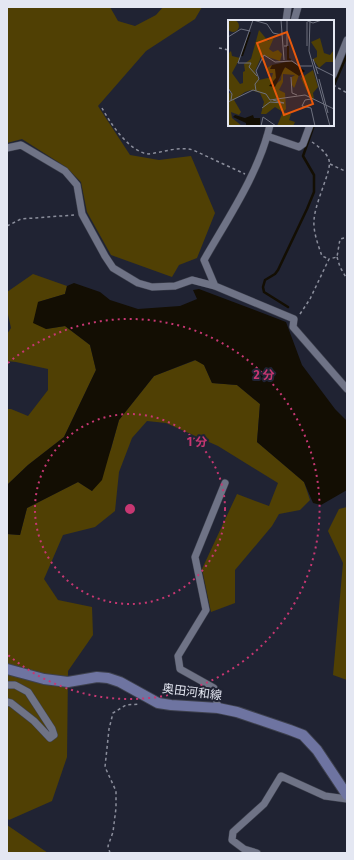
<svg xmlns="http://www.w3.org/2000/svg" width="354" height="860" font-family="'Fira Sans','Noto Sans JP',sans-serif">
<rect width="100%" height="100%" fill="#202333"/>
<path fill="#504004" d="M 7,7 L 110,7 L 118,21 L 135,26 L 156,15 L 163,7 L 202,7 L 195,19 L 146,51 L 98,106 L 130,155 L 159,160 L 191,156 L 215,213 L 197,258 L 179,265 L 172,277 L 111,255 L 87,212 L 81,182 L 66,167 L 22,139 L 7,143 Z
M 33,274 L 67,286 L 65,294 L 38,302 L 46,329 L 65,326 L 90,345 L 96,370 L 64,437 L 28,465 L 7,485 L 7,409 L 11,409 L 28,416 L 48,390 L 48,369 L 16,362 L 7,361 L 7,334 L 11,328 L 7,310 L 7,292 Z
M 196,360 L 204,365 L 212,383 L 237,385 L 260,404 L 257,442 L 304,482 L 310,500 L 300,510 L 279,514 L 272,526 L 235,570 L 235,603 L 211,612 L 202,569 L 237,494 L 269,506 L 278,483 L 218,446 L 166,423 L 147,421 L 132,438 L 119,472 L 115,511 L 95,527 L 63,535 L 44,579 L 58,600 L 92,607 L 93,635 L 68,671 L 67,757 L 52,801 L 9,820 L 7,818 L 7,534 L 20,535 L 27,508 L 78,482 L 92,491 L 111,449 L 119,420 L 154,376 Z
M 347,507 L 347,680 L 333,675 L 343,563 L 328,531 L 339,509 Z
M 7,825 L 48,853 L 7,853 Z"/>
<path fill="#130e03" d="M 74,283 L 100,292 L 110,300 L 138,309 L 180,306 L 197,299 L 193,290 L 199,289 L 286,322 L 302,365 L 335,409 L 347,421 L 347,490 L 321,505 L 313,503 L 304,482 L 257,442 L 260,404 L 237,385 L 212,383 L 204,365 L 195,360 L 154,376 L 119,420 L 102,480 L 92,491 L 78,482 L 27,508 L 20,535 L 7,534 L 7,485 L 28,465 L 64,437 L 96,370 L 90,345 L 65,326 L 46,329 L 33,323 L 38,302 L 65,294 L 67,286 Z"/>
<g fill="none" stroke-linecap="round" stroke-linejoin="round">
<path stroke="#130e03" stroke-width="2.5" d="M 333,87 L 347,55
M 288,307 L 264,292 L 263,287 L 265,280 L 275,274 L 278,270 L 307,209 L 314,192 L 314,175 L 303,156 L 314,125"/>
<g stroke="#3e414e" stroke-width="8">
<path id="minor" d="M 286,21 L 288,7
M 294,21 L 298,7
M 333,75 L 347,40
M 267,136 L 299,147 L 303,144 L 310,125
M 7,148 L 21,145 L 65,171 L 77,185 L 82,214 L 105,256 L 113,268 L 138,283 L 152,287 L 175,286 L 192,280 L 215,286 L 294,319 L 293,327 L 347,389
M 215,286 L 204,260 C 228,218 259,173 270,125
M 7,685 L 15,685 L 28,692 L 52,729 L 54,735 L 50,738 L 34,721 L 11,703 L 7,702
M 218,708 L 214,688 L 180,669 L 178,656 L 206,610 L 195,557 L 225,483
M 257,853 L 244,849 L 232,840 L 233,832 L 264,804 L 281,776 L 325,796 L 347,799"/>
</g>
<g stroke="#3e414e" stroke-width="12">
<path id="secondary" d="M 7,669 L 44,679 L 68,682 L 97,677 L 108,678 L 120,682 L 158,703 L 171,705 L 218,708 L 237,712 L 290,730 L 303,735 L 317,750 L 347,795"/>
</g>
<path stroke="#8b8e9c" stroke-width="1.5" stroke-dasharray="3 3" stroke-linecap="butt" d="M 219,48 L 229,50
M 333,85 L 347,93
M 102,108 C 110,123 130,153 149,154 C 164,152 179,146 193,150 L 245,174
M 312,142 C 318,146 327,153 329,160 C 330,164 329,168 328,172 C 324,186 315,206 314,220 C 313,231 318,245 322,256 L 329,259
M 330,164 L 347,172
M 7,226 L 21,219 L 74,215
M 337,257 L 340,267 L 347,279
M 300,314 L 310,299 L 329,259 L 337,257 L 340,239 L 344,238 L 347,238
M 110,853 L 108,846 L 113,832 L 116,808 L 116,791 L 105,767 L 109,729 L 113,713 L 126,705 L 140,704"/>
<use href="#minor" stroke="#6f7386" stroke-width="7"/>
<use href="#secondary" stroke="#6e74a1" stroke-width="10"/>
</g>
<g fill="none" stroke="#c73772" stroke-width="2" stroke-dasharray="2 4">
<circle cx="130" cy="509" r="95"/>
<path d="M8 363A190 190 0 1 1 8 655"/>
</g>
<g text-anchor="middle" dominant-baseline="central" stroke-width="4" stroke-linejoin="round" paint-order="stroke">
<g font-size="12" fill="#e4e7f2" stroke="#202333">
<text transform="translate(192 692) rotate(7)">奥田河和線</text>
</g>
</g>
<g transform="translate(228 20)">
<rect width="106" height="106" fill="#202333"/>
<path d="M-1 6a6 6 0 1 1 12 0a6 6 0 1 1-12 0ZM 31,10 L 40,21 L 47,15 L 41,29 L 45,32 L 50,30 L 54,34 L 52,41 L 34,35 L 27,51 L 31,60 L 44,57 L 45,53 L 40,53 L 39,48 L 44,45 L 49,51 L 48,58 L 43,64 L 47,65 L 53,60 L 54,50 L 58,47 L 71,55 L 67,66 L 66,68 L 64,65 L 64,57 L 67,55 L 55,54 L 55,62 L 51,70 L 57,73 L 58,89 L 55,92 L 47,87 L 38,94 L 33,94 L 36,82 L 32,73 L 23,70 L 17,72 L 6,80 L 13,92 L 11,95 L 3,92 L 4,98 L 14,106 L 0,106 L 0,73 L 4,73 L 0,69 L 0,34 L 3,31 L 4,36 L 12,38 L 4,53 L 12,64 L 15,63 L 15,52 L 17,51 L 16,44 L 23,39 ZM 92,18 L 96,33 L 102,35 L 106,30 L 106,42 L 98,42 L 91,48 L 85,39 L 89,37 L 89,31 L 83,22 ZM 85,50 L 90,67 L 85,73 L 86,80 L 82,78 L 73,58 ZM 55,92 L 63,94 L 61,100 L 67,102 L 65,106 L 49,106 Z" fill="#504004"/>
<path d="M 63,41 L 77,51 L 71,56 L 57,47 L 47,67 L 41,66 L 48,58 L 47,49 L 42,49 L 44,45 ZM 7,95 L 17,98 L 25,95 L 26,98 L 32,98 L 32,106 L 18,106 L 18,103 L 5,97 Z" fill="#130e03"/>
<path fill="none" stroke="#130e03" stroke-width="2" d="M 60,26 L 60,39 L 63,40M 14,36 L 22,12"/>
<path fill="none" stroke="#6e717f" stroke-width="1" d="M 25,0 L 10,43 L 23,43 L 21,47 L 29,56M 25,0 L 39,4 L 45,13 L 54,15M 53,0 L 56,40M 77,0 L 85,3 L 94,0M 82,0 L 81,31 L 102,106M 79,2 L 79,26M 0,17 L 13,9 L 22,11M 56,26 L 59,26 L 59,0M 85,39 L 90,54M 88,47 L 106,56M 63,57 L 64,73 L 69,75M 91,59 L 100,93M 0,68 L 4,74 L 3,80M 28,71 L 27,64 L 31,59 L 28,51 L 36,35 L 47,42 L 64,41 L 71,46 L 84,46M 83,79 L 77,80 L 74,86 L 83,88 L 87,106M 0,82 L 25,70 L 38,74 L 42,80 L 77,75 L 106,89M 34,88 L 42,82 L 56,83 L 45,80M 33,106 L 35,97 L 48,106"/>
<path fill="#e8590c" fill-opacity="0.15" stroke="#e8590c" stroke-width="2" d="M 59,12 L 85,84 L 56,95 L 29,23 Z"/>
<rect width="106" height="106" fill="none" stroke="#e4e7f2" stroke-width="2"/>
</g>
<circle cx="130" cy="509" r="6" fill="#c73772" stroke="#202333" stroke-width="2"/>
<g font-size="12" text-anchor="middle" font-weight="bold" fill="#c73772" stroke="#202333" stroke-width="4" stroke-linejoin="round" paint-order="stroke">
<text x="264" y="379">2 分</text>
<text x="197" y="446">1 分</text>
</g>
<rect width="354" height="860" fill="none" stroke="#e4e7f2" stroke-width="16"/>
</svg>
